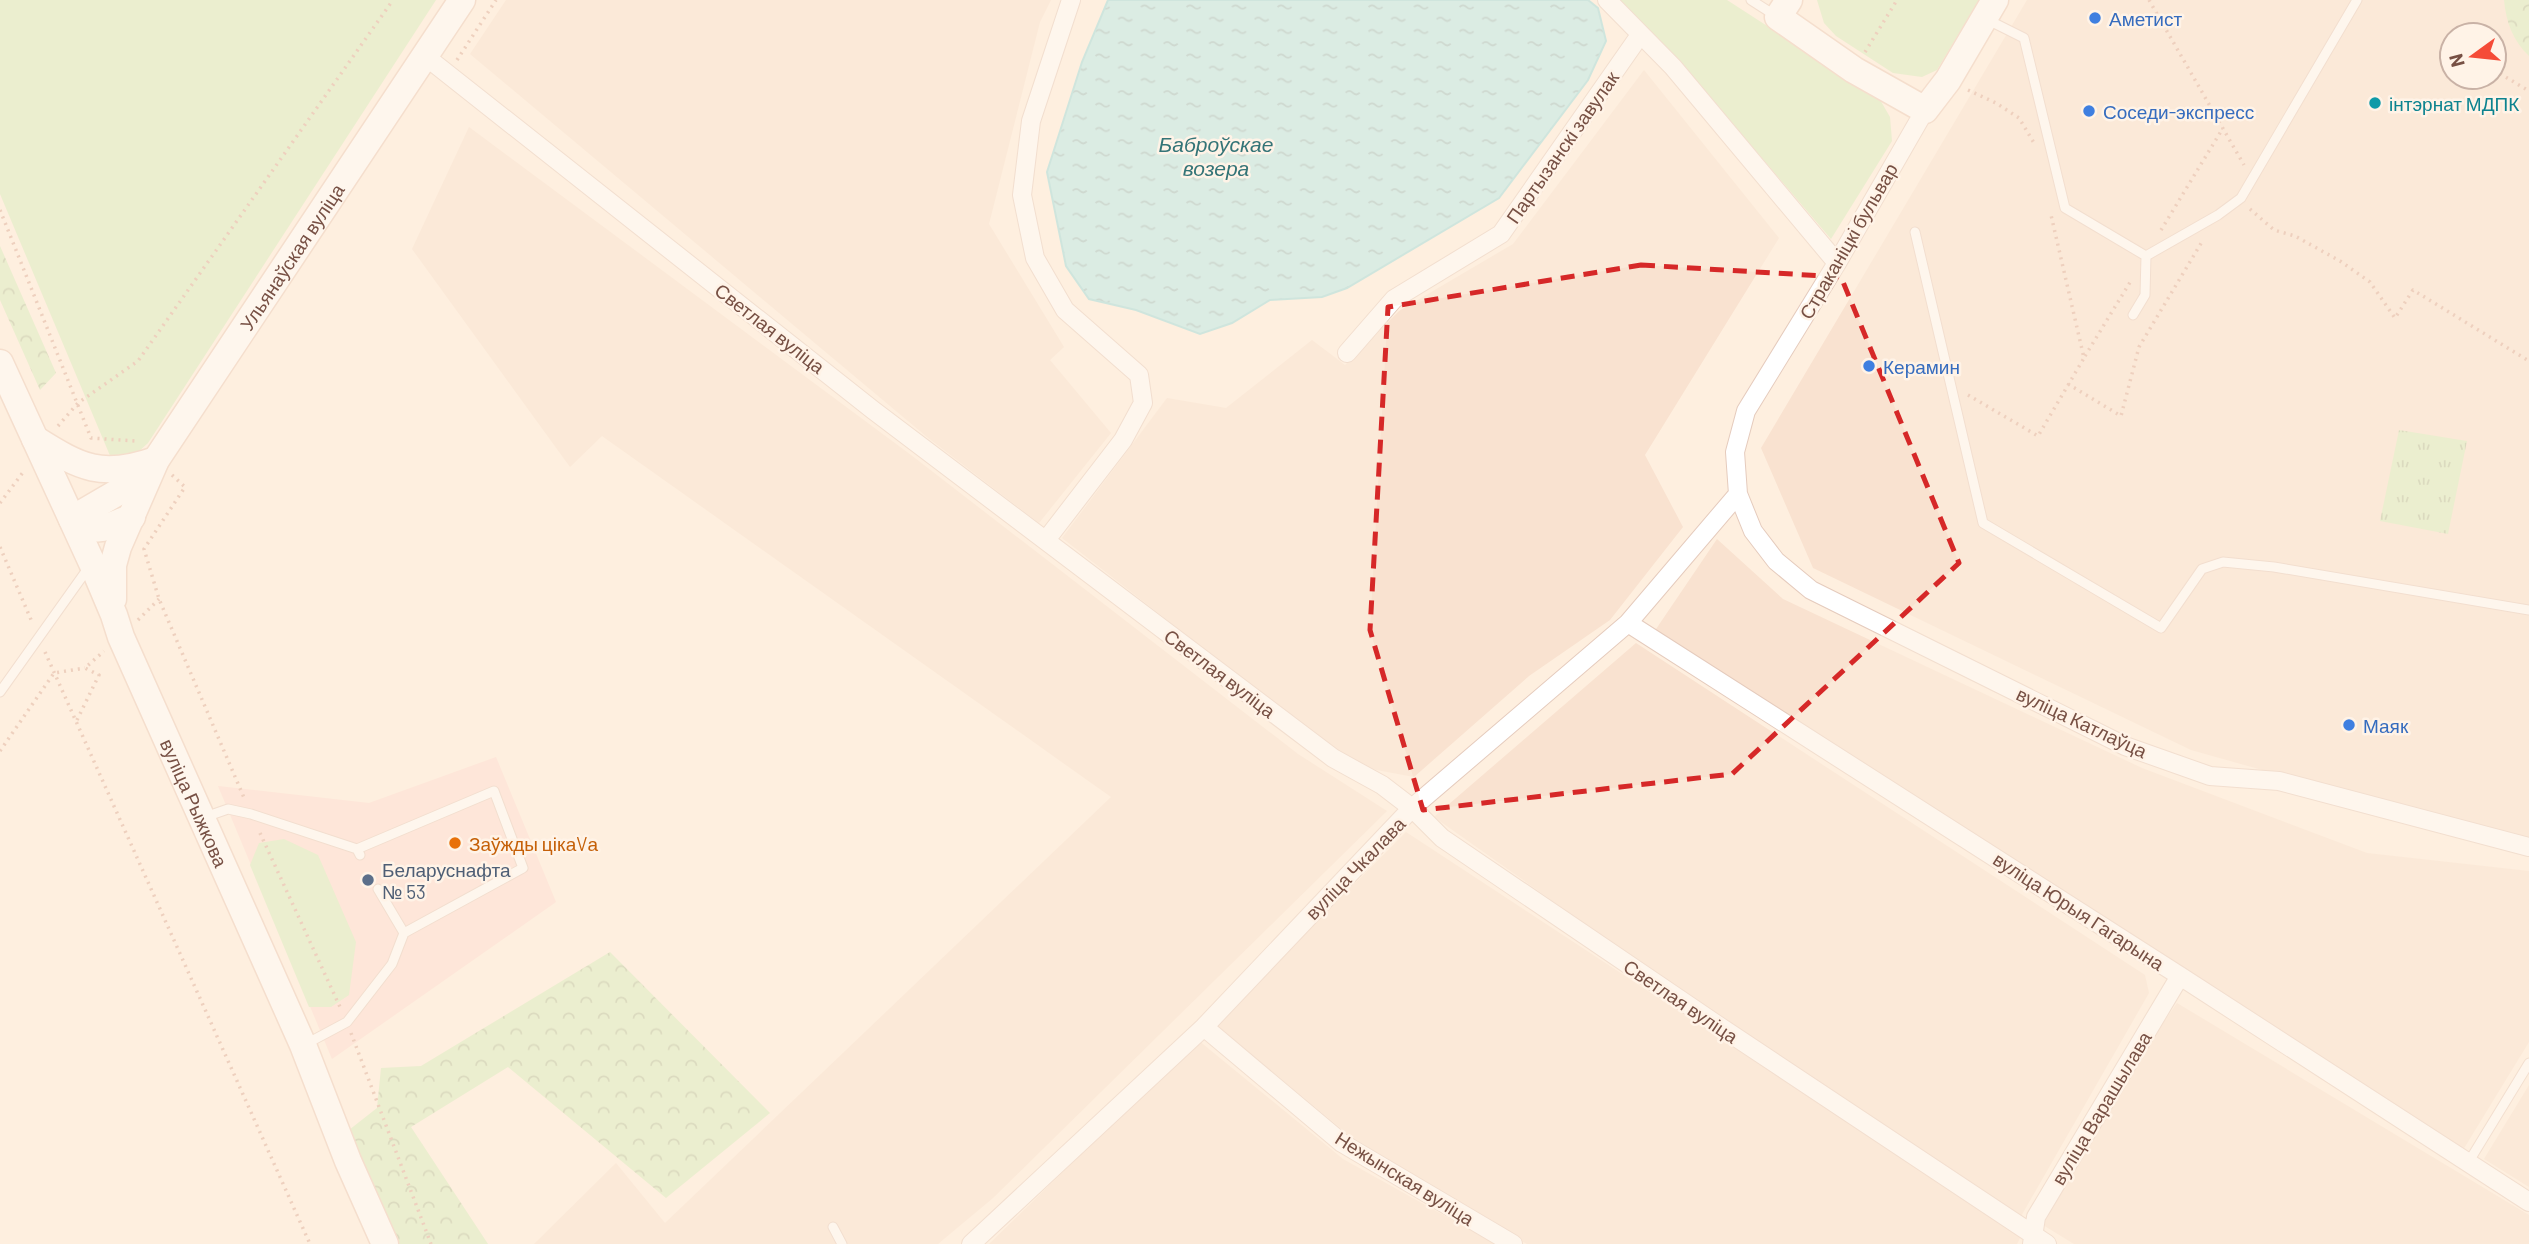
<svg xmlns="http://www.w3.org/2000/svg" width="2529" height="1244" font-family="Barlow,sans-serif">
<defs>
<pattern id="forest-crowns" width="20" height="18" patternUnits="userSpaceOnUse" patternTransform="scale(1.75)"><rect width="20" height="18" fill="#d6edbc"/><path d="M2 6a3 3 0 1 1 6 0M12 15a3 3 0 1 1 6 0" fill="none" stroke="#b2c29a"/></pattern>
<pattern id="park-tufts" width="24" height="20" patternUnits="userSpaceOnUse" patternTransform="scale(1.75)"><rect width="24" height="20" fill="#d6edbc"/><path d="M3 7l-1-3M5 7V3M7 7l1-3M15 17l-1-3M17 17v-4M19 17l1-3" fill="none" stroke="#b2c29a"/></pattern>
<pattern id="water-ripples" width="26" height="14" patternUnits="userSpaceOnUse" patternTransform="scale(1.75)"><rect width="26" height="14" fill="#b2e8e9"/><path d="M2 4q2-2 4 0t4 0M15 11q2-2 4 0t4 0" fill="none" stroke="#96bebe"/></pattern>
</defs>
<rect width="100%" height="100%" fill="#feefdf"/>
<path fill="#f9e2d0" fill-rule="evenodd" d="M 506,0 L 1051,0 L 1040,22 L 989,224 L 1064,347 L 1050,360 L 1111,433 L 1039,523 L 927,437 L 470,54 Z
M 2027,0 L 2529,0 L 2529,842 L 2515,841 L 2191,750 L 1813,568 L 1761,448 ZM 2452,35 L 2494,35 L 2494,77 L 2452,77 Z
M 1644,70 L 1779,238 L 1645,455 L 1683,527 L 1610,620 L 1529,676 L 1414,777 L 1366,768 L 1330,747 L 1062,538 L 1167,398 L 1226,408 L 1312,340 L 1345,365 L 1399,311 L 1513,244 Z
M 469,127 L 911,455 L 1298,754 L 1387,811 L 993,1198 L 938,1244 L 534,1244 L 616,1163 L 665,1223 L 1111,797 L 602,436 L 570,467 L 412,249 Z
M 1717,539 L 1783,599 L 2142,768 L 2367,853 L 2529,871 L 2529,1042 L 2463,1150 L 1654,632 Z
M 1636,643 L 2145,975 L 2149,993 L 2020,1218 L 1718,1018 L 1434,817 Z
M 1406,832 L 2021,1236 L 2017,1244 L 1527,1244 L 1350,1136 L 1215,1024 Z
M 2177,1003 L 2529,1215 L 2529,1244 L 2074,1244 L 2043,1225 L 2131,1069 Z
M 1198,1040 L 1343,1159 L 1495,1244 L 989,1244 Z
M 2529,1085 L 2529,1187 L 2484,1159 Z"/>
<path fill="#ffdbd2" d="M 496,757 L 556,902 L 332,1059 L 218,786 L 369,803 Z"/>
<path fill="#d6edbc" d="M 0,0 L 436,0 L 148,443 L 137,453 L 111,458 L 0,194 Z
M 1618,0 L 1727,0 L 1879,98 L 1890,117 L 1892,141 L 1831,239 L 1672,53 Z
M 1817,0 L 1979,0 L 1937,70 L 1922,77 L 1893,73 L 1836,36 L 1824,23 Z
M 284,839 L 318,855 L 356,942 L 349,995 L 331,1007 L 309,1007 L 250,865 L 259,843 Z"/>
<path fill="url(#forest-crowns)" d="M 2504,0 L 2529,0 L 2529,56 C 2513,41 2506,22 2504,0 Z
M 0,246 L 56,373 L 40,390 L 0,300 Z
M 610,952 L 770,1113 L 666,1198 L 508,1067 L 411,1127 L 488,1244 L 397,1244 L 349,1130 L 377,1108 L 381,1068 L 421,1066 Z"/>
<path fill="url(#park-tufts)" d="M 2399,430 L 2467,441 L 2448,534 L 2380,521 Z"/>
<path fill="url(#water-ripples)" stroke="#97dadc" stroke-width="2" d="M 1108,0 L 1588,0 L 1598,8 L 1606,41 L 1588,80 L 1499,198 L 1347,288 L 1322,297 L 1270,300 L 1232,323 L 1200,334 L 1136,310 L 1089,299 L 1066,266 L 1047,172 L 1082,62 Z"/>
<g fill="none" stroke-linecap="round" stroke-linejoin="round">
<g stroke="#e5cbbd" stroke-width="11">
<path id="lane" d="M 1751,0 L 1776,16
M 1988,20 L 2024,38 L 2065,208 L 2146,256
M 1915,232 L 1983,523 L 2161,628 L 2202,569 L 2223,562 L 2274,567 L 2529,610
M 2133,315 L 2145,295 L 2146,256 L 2218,215 L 2241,198 L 2357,0
M 0,692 L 89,567
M 205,817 L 228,809 L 251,814 L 357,849 L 360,855
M 357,849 L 494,791 L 523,868 L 404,933
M 304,1045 L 347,1022 L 392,964 L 404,933 L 378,889
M 2468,1163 L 2529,1063
M 833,1227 L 842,1244"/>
</g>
<g stroke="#e5cbbd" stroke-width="20">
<path id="street" d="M 1607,0 L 1673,67 L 1837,263
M 425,56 L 873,410 L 1333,758 L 1382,785 L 1412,808 L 1442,838 L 1713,1022 L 2047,1244
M 1925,110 L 1837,263 L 1746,411 L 1735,452 L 1738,494 L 1753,531 L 1776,561 L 1811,590 L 2125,746 L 2210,776 L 2279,781 L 2529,847
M 1347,353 L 1394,299 L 1501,234 L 1640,35
M 1046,540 L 1123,440 L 1143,403 L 1139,375 L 1065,310 L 1035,258 L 1022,195 L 1031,121 L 1071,0
M 1628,623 L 2180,976 L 2529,1202
M 1204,1027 L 1342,1143 L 1513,1244
M 971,1244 L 1204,1027 L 1412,808 L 1628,623 L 1738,494
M 2032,1244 L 2036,1217 L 2180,976"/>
</g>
<g stroke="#ebcbb9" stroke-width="29">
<g id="secondary">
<path d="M 1789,0 L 1778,17 L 1854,70 L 1925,110 L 1948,80 L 1995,0"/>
<path id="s1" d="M 0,363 L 92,563 L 114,615 L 121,637 L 303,1045 L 348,1161 L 385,1244"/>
<path d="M 35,439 C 81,468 102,479 156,460"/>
<path d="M 72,519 L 120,491 L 149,465"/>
<path d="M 72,519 C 99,535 104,528 132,517"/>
<path id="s2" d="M 113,599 L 113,565 L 118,547 L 156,460 L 462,0"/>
</g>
</g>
<path stroke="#dbaa97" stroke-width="3.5" stroke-dasharray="2 5" stroke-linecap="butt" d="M 2149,0 L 2244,165
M 1865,52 L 1897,0
M 457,60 L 496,0
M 2494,70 L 2529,91
M 1968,90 L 1996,103 L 2019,118 L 2034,143
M 2250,209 L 2274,230 L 2295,236 L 2340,261 L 2370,282 L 2395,318 L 2413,290 L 2529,361
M 0,210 L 91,438 L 135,441
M 2161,230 L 2223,128
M 2085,356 L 2132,279
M 2068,384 L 2121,416 L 2139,347 L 2203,240
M 1968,395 L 2038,436 L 2084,358 L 2051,215
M 58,426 L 78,403 L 138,361 L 393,0
M 172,475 L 185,487 L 144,549 L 159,599 L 245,800
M 0,503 L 24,471
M 0,547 L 32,622
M 138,620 L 159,599
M 45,652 L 310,1244
M 77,720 L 99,675 L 85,668 L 104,651
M 0,751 L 54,673 L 85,668
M 260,833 L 340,1007
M 351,1033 L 431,1244"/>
<use href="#lane" stroke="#fff" stroke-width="9"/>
<use href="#street" stroke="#fff" stroke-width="18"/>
<use href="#secondary" stroke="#fff" stroke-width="26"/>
</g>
<path d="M0 0H2529V1244H0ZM 1641,265 L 1841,277 L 1959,563 L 1732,774 L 1423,810 L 1370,630 L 1388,307 Z" fill="#feefdf" fill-opacity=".55" fill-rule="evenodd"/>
<path fill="none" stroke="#d62828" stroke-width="5" stroke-dasharray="14 9" stroke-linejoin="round" d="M 1641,265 L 1841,277 L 1959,563 L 1732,774 L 1423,810 L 1370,630 L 1388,307 Z"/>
<g fill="#3f7fe0" stroke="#fff3e7" stroke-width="2.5">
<circle cx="2095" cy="18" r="7"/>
<circle cx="2089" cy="111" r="7"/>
<circle cx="1869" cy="366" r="7"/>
<circle cx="2349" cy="725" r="7"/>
</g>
<circle fill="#0f9aa8" stroke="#fff3e7" stroke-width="2.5" cx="2375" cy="103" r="7"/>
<circle fill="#e8710a" stroke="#fff3e7" stroke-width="2.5" cx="455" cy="843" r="7"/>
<circle fill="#5c6f8a" stroke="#fff3e7" stroke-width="2.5" cx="368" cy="880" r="7"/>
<g text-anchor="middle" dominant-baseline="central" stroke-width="5" stroke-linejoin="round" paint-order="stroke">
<g font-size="19" fill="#366cbe" stroke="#fff3e7" text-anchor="start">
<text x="2109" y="18">Аметист</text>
<text x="2103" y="111">Соседи-экспресс</text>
<text x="1883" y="366">Керамин</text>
<text x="2363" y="725">Маяк</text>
</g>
<g font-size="19" fill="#0d838f" stroke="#fff3e7" text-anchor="start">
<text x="2389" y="103">інтэрнат МДПК</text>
</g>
<g font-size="19" fill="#775044" stroke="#fff3e7">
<text transform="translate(1562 147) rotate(-55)">Партызанскі завулак</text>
<text transform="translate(1848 241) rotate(-60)">Страканіцкі бульвар</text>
<text stroke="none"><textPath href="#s2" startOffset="392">Ульянаўская вуліца</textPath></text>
<text transform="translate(770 328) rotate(38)">Светлая вуліца</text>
<text transform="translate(1220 673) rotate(37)">Светлая вуліца</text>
<text transform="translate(2082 722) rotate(25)">вуліца Катлаўца</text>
<text stroke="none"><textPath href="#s1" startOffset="481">вуліца Рыжкова</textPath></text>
<text transform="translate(1355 868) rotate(-46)">вуліца Чкалава</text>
<text transform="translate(2079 911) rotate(33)">вуліца Юрыя Гагарына</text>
<text transform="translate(1681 1001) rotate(34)">Светлая вуліца</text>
<text transform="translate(2101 1108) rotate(-59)">вуліца Варашылава</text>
<text transform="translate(1405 1178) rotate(32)">Нежынская вуліца</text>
</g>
<g font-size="19" fill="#c56008" stroke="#fff3e7" text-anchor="start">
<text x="469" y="843">Заўжды цікаVа</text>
</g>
<g font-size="19" fill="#4e5e75" stroke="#fff3e7" text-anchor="start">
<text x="382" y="869">Беларуснафта<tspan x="382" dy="22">№ 53</tspan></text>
</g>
<g font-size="21" font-style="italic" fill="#347477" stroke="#fff3e7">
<text x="1216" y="143">Баброўскае<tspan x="1216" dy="24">возера</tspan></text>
</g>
</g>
<g transform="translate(2473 56) rotate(255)"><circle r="33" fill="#fff3e7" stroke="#c9b2a6" stroke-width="2"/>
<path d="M0-5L12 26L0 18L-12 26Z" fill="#f54b37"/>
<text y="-10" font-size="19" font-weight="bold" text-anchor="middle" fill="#775044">N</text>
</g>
</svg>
